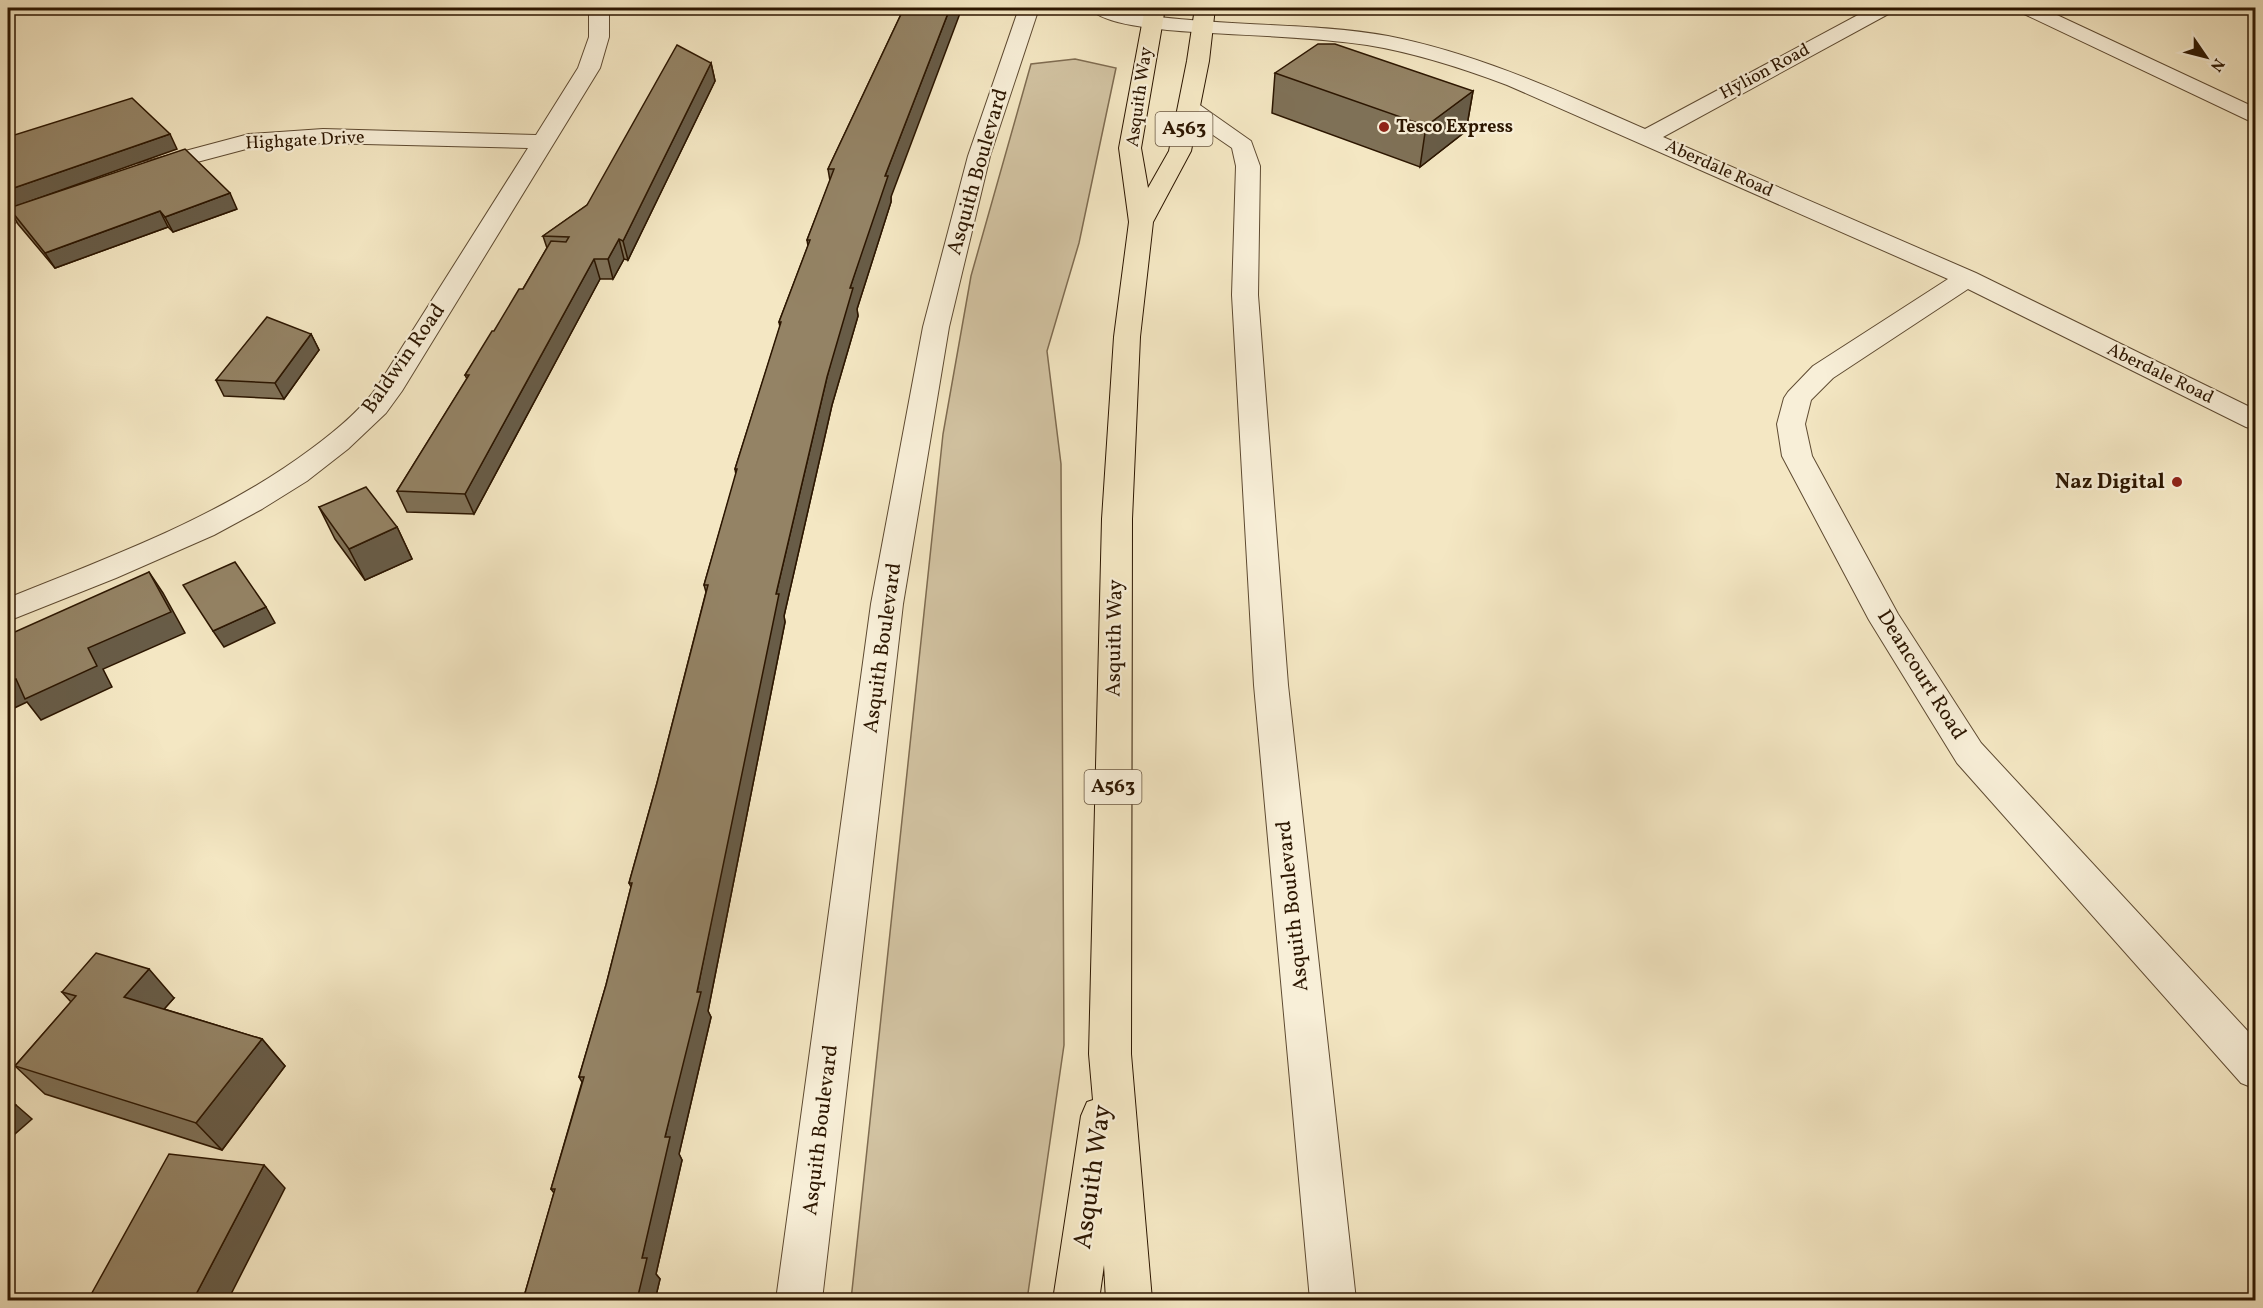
<svg xmlns="http://www.w3.org/2000/svg" width="2263" height="1308" font-family="Vollkorn,serif">
<rect width="100%" height="100%" fill="#f4e7c3"/>
<filter id="stains"><feTurbulence type="fractalNoise" baseFrequency=".00333" numOctaves="4"/><feColorMatrix values="0 0 0 0 .2 0 0 0 0 .09 0 0 0 0 .02 0 0 0 .5 -.17"/></filter>
<radialGradient id="worn" r=".72"><stop offset=".6" stop-color="#630" stop-opacity="0"/><stop offset="1" stop-color="#630" stop-opacity=".3"/></radialGradient>
<path fill="#d2c3a2" stroke="#7f6c51" stroke-width="1.5" d="M 1075,59 L 1116,68 L 1079,243 L 1047,351 L 1061,464 L 1064,1045 L 1027,1300 L 851,1300 L 943,434 L 971,276 L 1031,64 Z"/>
<g fill="none" stroke-linecap="round" stroke-linejoin="round">
<g stroke="#5e4a31" stroke-width="2">
<path id="minor" d="M 589,8 L 609,8 L 609,37 L 600,68 L 402,391 L 386,413 L 348,449 L 307,481 L 262,509 L 214,535 L 116,578 L 8,621 L 8,598 C 112,556 220,517 311,449 C 334,432 360,411 377,387 L 528,148 L 323,143 L 250,148 L 148,175 L 140,173 L 136,168 L 140,163 L 249,134 L 323,129 L 536,135 L 578,68 L 589,37 Z
M 1019,8 L 1039,8 L 990,156 L 949,327 L 903,604 L 822,1300 L 776,1300 L 871,604 L 923,327 L 968,156 Z
M 1090,8 C 1109,6 1125,12 1143,15 C 1163,18 1183,19 1202,21 C 1264,26 1327,25 1388,36 C 1479,54 1561,92 1645,129 L 1871,8 L 1895,8 L 1892,12 L 1663,137 L 1976,273 L 2256,410 L 2256,430 L 2246,427 L 1968,289 L 1833,378 L 1811,400 L 1805,424 L 1812,456 L 1898,614 L 1981,743 L 2256,1040 L 2256,1089 L 2241,1083 L 1957,763 L 1869,620 L 1782,456 L 1777,424 L 1784,398 L 1788,392 L 1813,366 L 1948,279 L 1507,85 C 1462,68 1416,53 1367,45 C 1301,35 1234,36 1167,30 C 1149,28 1100,23 1090,8 Z
M 2017,8 L 2042,8 L 2256,108 L 2256,124 L 2020,12 Z
M 1189,101 L 1197,103 L 1251,141 L 1260,166 L 1258,295 L 1288,685 L 1356,1300 L 1310,1300 L 1254,685 L 1232,295 L 1236,166 L 1232,148 L 1181,113 L 1178,108 L 1181,103 Z
M 57,194 L 65,196 L 69,201 L 65,206 L 8,225 L 8,210 Z"/>
</g>
<g stroke="#2c1600" stroke-width="2">
<path id="highway" d="M 1145,8 L 1165,8 L 1141,148 L 1148,188 L 1169,151 L 1187,61 L 1195,8 L 1215,8 L 1209,61 L 1191,151 L 1153,222 L 1140,337 L 1132,519 L 1131,1054 L 1152,1300 L 1106,1300 L 1104,1265 L 1099,1300 L 1053,1300 L 1081,1116 L 1087,1102 L 1093,1100 L 1089,1054 L 1102,519 L 1114,337 L 1129,222 L 1119,148 Z"/>
</g>
<use href="#minor" fill="#f8efd8" fill-rule="evenodd"/>
<use href="#highway" fill="#f4e7c3" fill-rule="evenodd"/>
</g>
<path fill="#7f7157" stroke="#2c1600" stroke-width="1.5" d="M 689,8 L 736,8 L 733,13 L 693,12 Z
M 904,8 L 891,197 L 891,202 L 857,309 L 858,316 L 832,405 L 784,616 L 785,622 L 708,1011 L 711,1017 L 679,1154 L 682,1160 L 656,1274 L 660,1279 L 655,1300 L 523,1300 L 554,1193 L 551,1189 L 582,1082 L 579,1077 L 606,985 L 631,887 L 629,883 L 657,783 L 706,592 L 704,585 L 736,475 L 735,469 L 780,327 L 779,322 L 808,246 L 807,240 L 830,181 L 828,169 Z
M 711,63 L 715,81 L 628,260 L 624,259 L 613,279 L 600,279 L 474,514 L 407,512 L 397,491 L 467,379 L 465,375 L 523,289 L 547,248 L 543,236 L 587,205 Z
M 1275,73 L 1473,91 L 1466,131 L 1420,167 L 1272,113 Z
M 9,208 L 237,209 L 173,232 L 168,227 L 55,268 L 18,224 Z
M 311,334 L 319,350 L 284,399 L 224,396 L 216,380 Z
M 319,507 L 397,527 L 412,559 L 365,580 L 335,539 Z
M 62,992 L 174,998 L 164,1009 L 262,1039 L 285,1066 L 222,1150 L 45,1094 L 15,1066 L 71,1002 Z"/>
<path fill="#685c47" stroke="#2c1600" stroke-width="1.5" d="M 732,8 L 736,8 L 733,13 Z
M 950,8 L 962,8 L 891,197 L 891,202 L 857,309 L 858,316 L 832,405 L 784,616 L 785,622 L 708,1011 L 711,1017 L 679,1154 L 682,1160 L 656,1274 L 660,1279 L 655,1300 L 637,1300 L 642,1258 L 665,1137 L 697,992 L 776,594 L 827,377 L 850,288 L 885,176 Z
M 711,63 L 715,81 L 628,260 L 623,241 Z
M 1473,91 L 1466,131 L 1420,167 L 1426,126 Z
M 170,134 L 177,149 L 8,209 L 8,190 Z
M 230,193 L 237,209 L 173,232 L 165,217 Z
M 160,211 L 168,227 L 55,268 L 45,253 Z
M 619,239 L 624,259 L 613,279 L 608,259 Z
M 594,259 L 600,279 L 474,514 L 465,494 Z
M 311,334 L 319,350 L 284,399 L 275,383 Z
M 397,527 L 412,559 L 365,580 L 349,549 Z
M 149,572 L 163,593 L 185,633 L 103,669 L 112,687 L 41,720 L 27,702 L 8,711 L 8,682 Z
M 266,607 L 275,623 L 224,647 L 213,631 Z
M 149,969 L 174,998 L 150,1025 L 124,997 Z
M 262,1039 L 285,1066 L 222,1150 L 196,1123 Z
M 16,1105 L 32,1119 L 8,1140 L 8,1112 Z
M 264,1165 L 285,1188 L 228,1300 L 193,1300 Z"/>
<path fill="#948365" stroke="#2c1600" stroke-width="1.5" d="M 904,8 L 950,8 L 885,176 L 888,176 L 850,288 L 853,288 L 827,377 L 776,594 L 779,594 L 697,992 L 701,992 L 665,1137 L 670,1137 L 642,1258 L 647,1258 L 637,1300 L 523,1300 L 555,1189 L 551,1189 L 584,1077 L 579,1077 L 606,985 L 632,883 L 629,883 L 657,783 L 708,585 L 704,585 L 737,469 L 735,469 L 781,322 L 779,322 L 810,240 L 807,240 L 834,169 L 828,169 Z
M 1318,44 L 1335,44 L 1473,91 L 1426,126 L 1275,73 Z
M 677,45 L 711,63 L 623,241 L 619,239 L 608,259 L 594,259 L 465,494 L 397,491 L 469,375 L 465,375 L 492,331 L 494,331 L 519,289 L 523,289 L 551,241 L 566,242 L 569,237 L 543,236 L 587,205 Z
M 132,98 L 170,134 L 8,190 L 8,137 Z
M 185,149 L 230,193 L 165,217 L 160,211 L 45,253 L 9,208 Z
M 267,317 L 311,334 L 275,383 L 216,380 Z
M 366,487 L 397,527 L 349,549 L 319,507 Z
M 235,562 L 266,607 L 213,631 L 183,585 Z
M 149,572 L 171,612 L 88,648 L 97,666 L 25,699 L 16,679 L 8,682 L 8,635 Z
M 96,953 L 149,969 L 124,997 L 262,1039 L 196,1123 L 15,1066 L 76,996 L 62,992 Z
M 8,1099 L 16,1105 L 8,1112 Z
M 169,1154 L 264,1165 L 193,1300 L 88,1300 Z"/>
<g fill="#8f2418" stroke="#f8efd8" stroke-width="2">
<circle cx="1384" cy="127" r="6"/>
<circle cx="2177" cy="482" r="6"/>
</g>
<g text-anchor="middle" dominant-baseline="central" stroke-width="4.5" stroke-linejoin="round" paint-order="stroke">
<g font-size="18" fill="#2c1600" stroke="#f8efd8">
<text transform="translate(1765 72) rotate(-28)">Hylion Road</text>
<text transform="translate(1140 97) rotate(-82)">Asquith Way</text>
<text transform="translate(305 141) rotate(-3)">Highgate Drive</text>
<text transform="translate(1719 169) rotate(24)">Aberdale Road</text>
<text transform="translate(2160 374) rotate(26)">Aberdale Road</text>
</g>
<g font-size="18" font-weight="bold" fill="#2c1600" stroke="#f8efd8" text-anchor="start">
<text x="1396" y="127">Tesco Express</text>
</g>
<g fill="#f8efd8" stroke="#695741" stroke-width="1.5">
<rect x="1155.5" y="112" width="57" height="34" rx="4.5"/>
<rect x="1084.5" y="770" width="57" height="34" rx="4.5"/>
</g>
<g font-size="20" font-weight="bold" fill="#2c1600">
<text x="1184" y="129">A563</text>
<text x="1113" y="787">A563</text>
</g>
<g font-size="21" fill="#2c1600" stroke="#f8efd8">
<text transform="translate(978 172) rotate(-74)">Asquith Boulevard</text>
<text transform="translate(404 359) rotate(-55)">Baldwin Road</text>
<text transform="translate(1115 638) rotate(-89)">Asquith Way</text>
<text transform="translate(883 648) rotate(-82)">Asquith Boulevard</text>
<text transform="translate(1921 675) rotate(58)">Deancourt Road</text>
<text transform="translate(1293 906) rotate(-96)">Asquith Boulevard</text>
<text transform="translate(821 1130) rotate(-83)">Asquith Boulevard</text>
</g>
<g font-size="21" font-weight="bold" fill="#2c1600" stroke="#f8efd8" text-anchor="end">
<text x="2165" y="482">Naz Digital</text>
</g>
<g font-size="26" fill="#2c1600" stroke="#f8efd8">
<text transform="translate(1093 1177) rotate(-82)">Asquith Way</text>
</g>
</g>
<rect width="2263" height="1308" fill="none" stroke="#f4e7c3" stroke-width="30"/>
<rect x="9" y="9" width="2245" height="1290" fill="none" stroke="#2c1600" stroke-width="3"/>
<rect x="15" y="15" width="2233" height="1278" fill="none" stroke="#2c1600" stroke-width="1.5"/>
<g transform="translate(2206 57) rotate(125)" stroke="#f8efd8" stroke-width="4.5" paint-order="stroke">
<path d="M0-4.5L10 22L0 15L-10 22Z" fill="#2c1600"/>
<text y="-9" font-size="16" font-weight="bold" text-anchor="middle" fill="#2c1600">N</text>
</g>
<rect width="100%" height="100%" filter="url(#stains)"/>
<rect width="100%" height="100%" fill="url(#worn)"/>
</svg>
